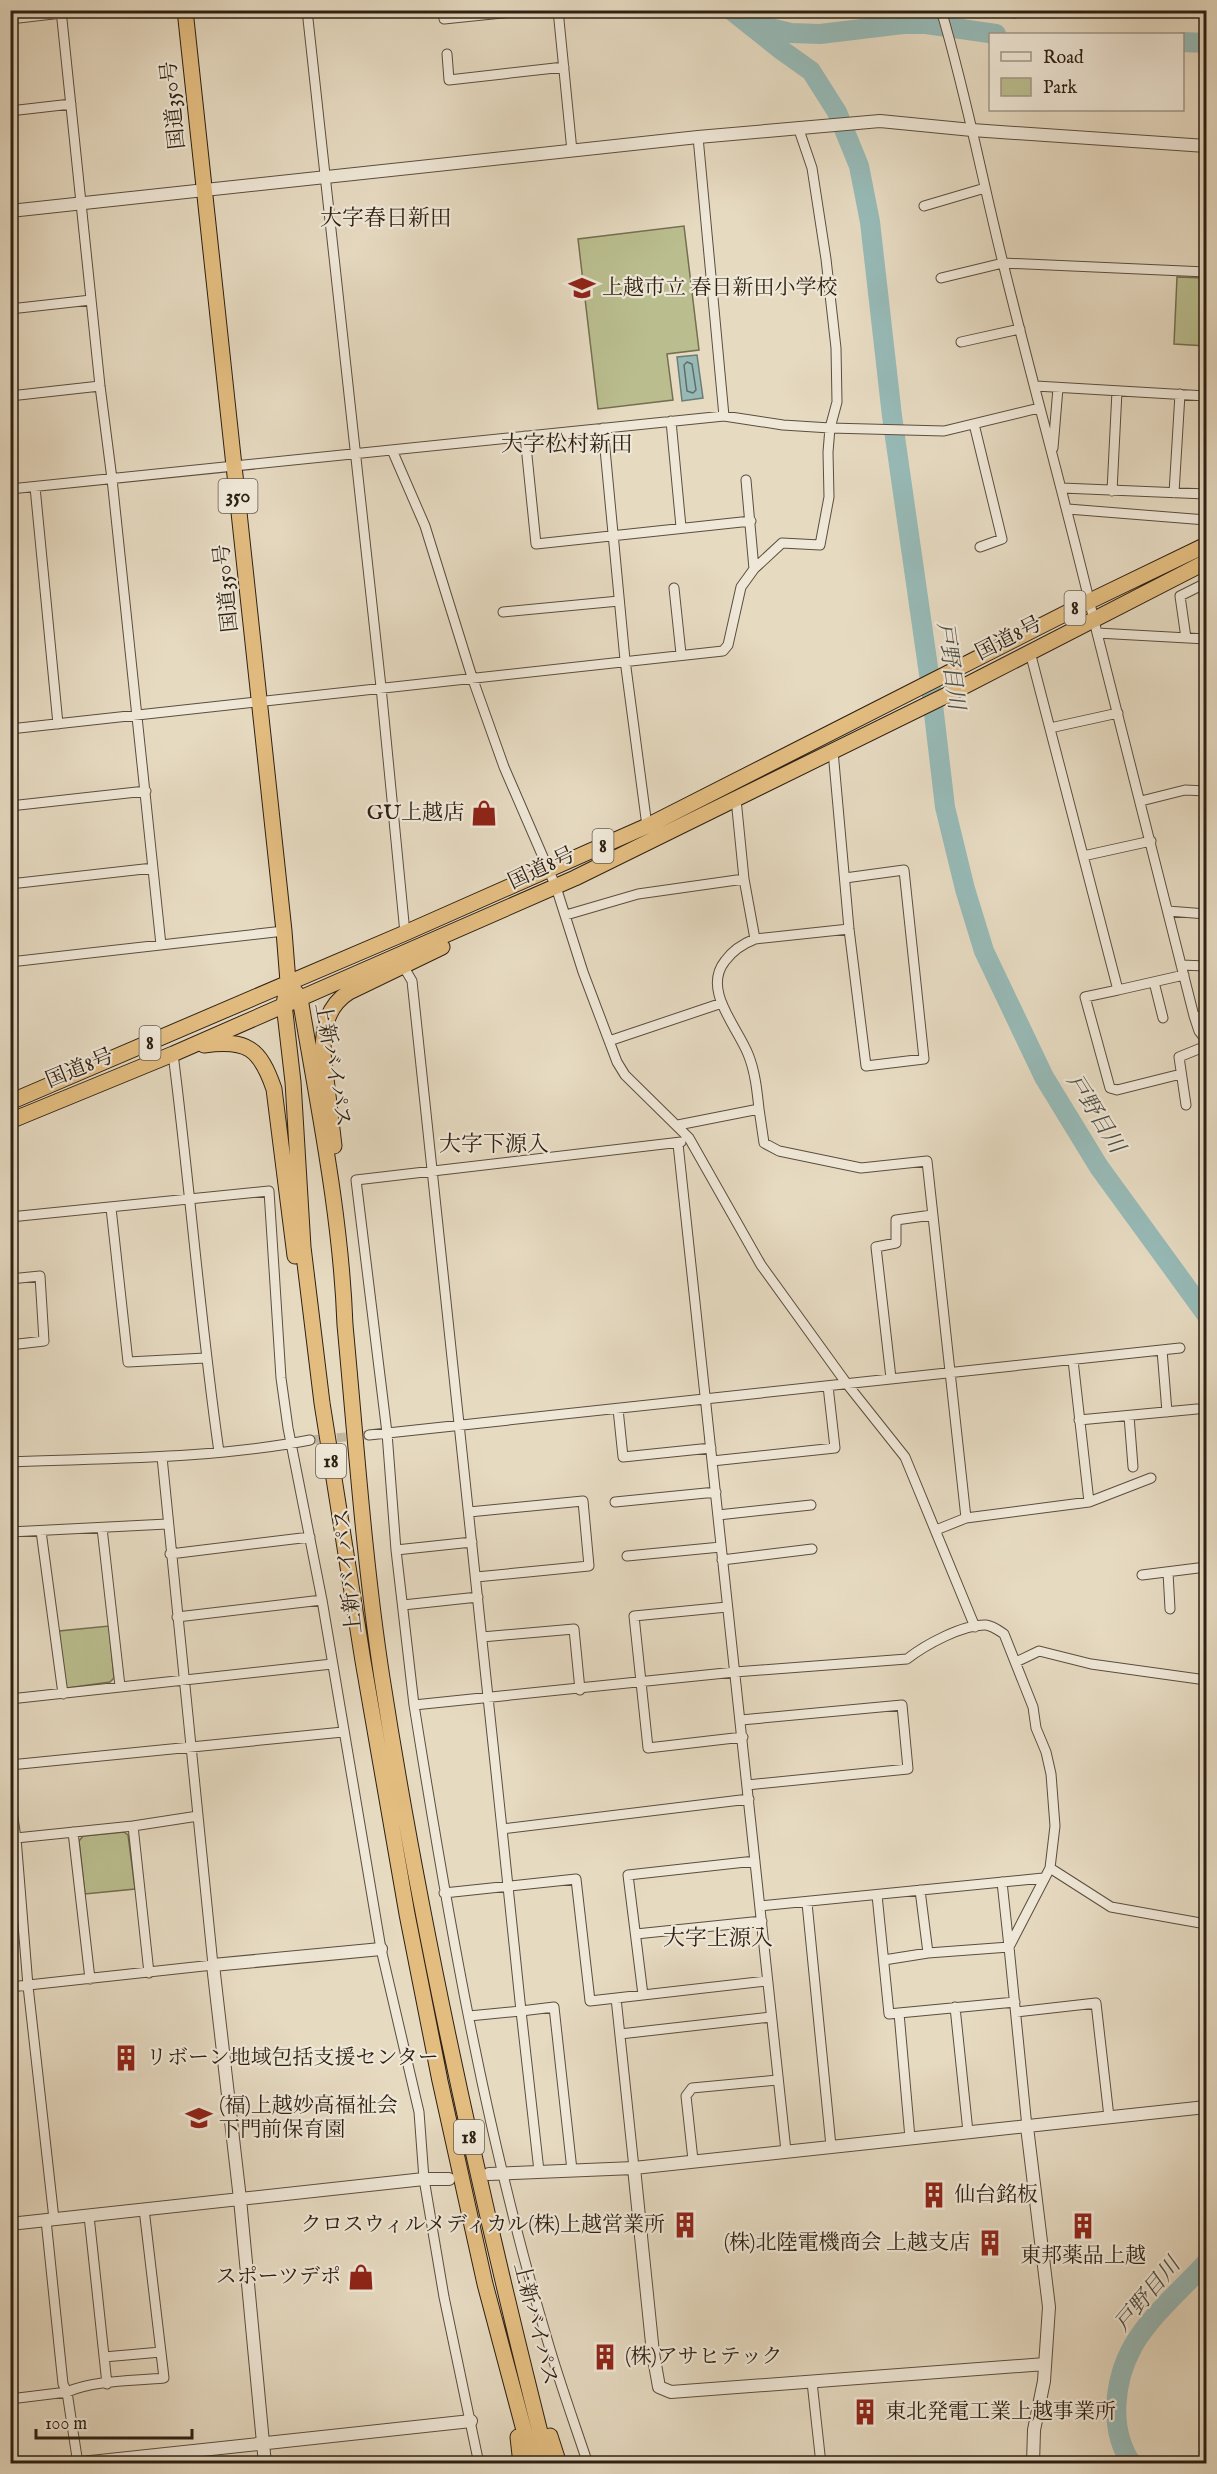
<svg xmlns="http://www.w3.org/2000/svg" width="1217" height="2474" font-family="'IM FELL English','Noto Serif JP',serif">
<rect width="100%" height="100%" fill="#e6dac1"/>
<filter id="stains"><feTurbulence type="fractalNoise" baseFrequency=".00333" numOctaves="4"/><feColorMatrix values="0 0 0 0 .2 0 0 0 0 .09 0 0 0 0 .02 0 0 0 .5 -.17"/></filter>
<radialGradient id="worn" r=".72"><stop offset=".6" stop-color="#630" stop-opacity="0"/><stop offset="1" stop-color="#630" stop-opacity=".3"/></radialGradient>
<path fill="#babe8f" stroke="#746f51" stroke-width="1.5" d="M 684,226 L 699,350 L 667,354 L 673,400 L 598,409 L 578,239 Z
M 1177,277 L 1206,278 L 1206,346 L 1174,344 Z
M 109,1626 L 114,1678 L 110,1682 L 67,1688 L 64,1684 L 59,1631 Z
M 124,1832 L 128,1835 L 135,1889 L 85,1894 L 79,1841 L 83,1836 Z"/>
<path fill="#97bab7" stroke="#6d7c75" stroke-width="1.5" d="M 697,355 L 703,398 L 682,401 L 677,357 Z"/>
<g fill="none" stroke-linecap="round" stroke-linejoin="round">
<path stroke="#626d65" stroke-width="1.5" d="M 687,362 L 692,364 L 696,390 L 693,393 L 687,391 L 684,365 Z"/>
<path stroke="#97bab7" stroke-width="20" d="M 731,10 L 780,49 L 811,71 L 837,112 L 859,166 L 870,222 L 892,416 L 931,688 L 945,807 L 965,889 L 984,951 L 1044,1077 L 1099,1167 L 1206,1314
M 754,24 L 791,33 L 820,34 L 903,24 L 926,24 L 996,34
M 1182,42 L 1206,43
M 1132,2464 C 1108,2430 1114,2380 1133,2346 C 1151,2315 1182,2289 1206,2263"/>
<path stroke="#c1b59e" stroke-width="9" stroke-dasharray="9 4.5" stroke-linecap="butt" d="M 310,1440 L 369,1435"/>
<g stroke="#5b4e3e" stroke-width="11">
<path id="minor" d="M 61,10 L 100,386 L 112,479 L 161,945
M 307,10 L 381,687 L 405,933
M 443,10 L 444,19 L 532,10
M 558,10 L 572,151
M 941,10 C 966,93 982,179 1003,263 C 1033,386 1068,509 1097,633 L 1206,639
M 1014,13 L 1014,10
M 10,19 L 62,13
M 447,54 L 449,80 L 564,67
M 10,111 L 71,104
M 698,137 L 724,416
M 924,206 L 985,188
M 941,278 L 1003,263 L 1206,272
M 10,309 L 91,300
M 961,342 L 1020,329
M 1036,386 L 1206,396
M 10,396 L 100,386
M 671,421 L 681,527
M 974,424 L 1002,539 L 980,547
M 603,428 L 625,660 L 647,826
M 525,436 L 536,544 L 751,521
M 1053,448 L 1058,388
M 392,450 L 425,526 L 472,677 L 504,767 L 556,887 L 583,972 L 617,1062 L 625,1075 L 689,1138 L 761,1265 L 847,1384 L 905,1457 L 975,1627
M 746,480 L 754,569
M 35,487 L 58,724
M 1062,488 L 1206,494
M 10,489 L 724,416 L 783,425 L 830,428 L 944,431 L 1039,408
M 1112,491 L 1117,391
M 1174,493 L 1180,394
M 1068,509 L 1206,520
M 674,588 L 681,654
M 503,612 L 619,601
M 1097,633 L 1194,1016 L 1199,1031 L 1206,1040
M 1186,638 L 1180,596 L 1206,583
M 1030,652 L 1118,990 L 1184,975
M 1050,728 L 1118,713
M 10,729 L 723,651 L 728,645 L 741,587 L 754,569 L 782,543 L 820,545 L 829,497 L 828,452 L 830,428 L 837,402 L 836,348 L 826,259 L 812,168 L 798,127
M 833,751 L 849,929 L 866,1066 L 924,1059 L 904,870 L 845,878
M 736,799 L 744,879 L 755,939 L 849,929
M 1141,801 L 1185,790 L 1206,791
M 10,806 L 146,791
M 1083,856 L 1151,841
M 10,884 L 153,868
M 1168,911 L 1206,914
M 566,915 L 638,894 L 744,879
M 755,939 C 742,944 733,950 725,961 C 702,990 737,1026 748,1054 C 755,1071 757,1090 759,1109
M 10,962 L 284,931
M 402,964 L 412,981 L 502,1829 L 749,1799
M 1181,965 L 1206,966
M 1154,982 L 1163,1018
M 1118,990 L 1085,997 L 1110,1088 L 1117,1090 L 1181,1074
M 1194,1016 L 1206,1017
M 609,1041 L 722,1003
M 173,1054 C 190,1186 200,1320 219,1452
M 1186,1105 L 1179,1057 L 1206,1046
M 678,1125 L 759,1109 L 764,1143 L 779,1151 L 861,1168 L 927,1161 L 966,1518 L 936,1530
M 678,1144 L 786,2151
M 111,1208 L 128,1362 L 205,1358
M 10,1217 L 269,1191 L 281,1378 L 288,1428 L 322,1600 L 381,1949 L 419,2112 L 424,2179 L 444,2297 L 479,2464
M 10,1279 L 40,1276 L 44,1341 L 10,1345
M 1162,1350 L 1167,1412
M 1073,1360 L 1089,1502
M 891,1378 L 876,1247 L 896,1243 L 896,1220 L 932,1215
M 618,1409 L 623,1457 L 711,1448
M 1129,1416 L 1133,1467
M 1079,1420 L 1197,1409
M 369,1435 L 1180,1348
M 712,1461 L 835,1448 L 828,1386
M 10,1462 C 110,1458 212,1459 310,1440
M 615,1502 L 716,1492
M 469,1512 L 583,1501 L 589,1566 L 476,1577
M 718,1515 L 811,1505
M 966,1518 L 1089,1502 L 1151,1478
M 102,1528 L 120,1686
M 41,1531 L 63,1694
M 10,1532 L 167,1524
M 396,1550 L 472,1542
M 170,1554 L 310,1537
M 627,1556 L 721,1547
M 722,1560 L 812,1549
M 1168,1572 L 1170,1609
M 1142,1575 L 1206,1567
M 403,1605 L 478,1597
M 727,1607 L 634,1616 L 648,1748 L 743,1737
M 177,1617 L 322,1600
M 482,1637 L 574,1629 L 580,1690
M 1016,1662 L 1039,1651 L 1091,1664 L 1206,1680
M 10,1699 L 332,1664
M 414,1705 L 396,1550 L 387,1433 L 356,1180 L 681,1142
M 741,1720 L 902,1705 L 908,1769 L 747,1785
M 10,1765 L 343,1732
M 10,1798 L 16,1838 L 28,1986 L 54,2219
M 133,1826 L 149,1973
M 73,1832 L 90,1979
M 16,1838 L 133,1826 L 198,1816
M 1050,1868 L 1111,1907 L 1206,1924
M 920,1890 L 928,1953
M 444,1893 L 576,1879 L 590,2001 L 767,1981
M 877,1895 L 889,2014 L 899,2013 L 910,2138
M 807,1903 L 831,2146
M 760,1906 L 1043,1878
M 636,1934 L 762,1921
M 884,1960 L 928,1953 L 1009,1947 L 1002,1882
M 10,1987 L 213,1965 L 162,1457
M 643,1995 L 628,1875 L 755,1861
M 616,1998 L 634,2168
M 955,2007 L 968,2132
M 1016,2012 L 1096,2003 L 1109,2117
M 899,2013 L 1015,2002
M 469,2016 L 521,2011 L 502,1829
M 620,2034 L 771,2017
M 693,2160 L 686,2096 L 692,2088 L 777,2080
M 539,2171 L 521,2011 L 554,2007 L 572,2170
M 89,2216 L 107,2384
M 46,2220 L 63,2384 L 67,2392 L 78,2464
M 104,2357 L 161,2352
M 812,2382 L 821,2464
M 10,2399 L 67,2392 C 95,2380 133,2381 164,2378 L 144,2209
M 588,2464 C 574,2422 559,2381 547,2339 C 485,2132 448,1918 414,1705 L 735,1672 L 907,1659 C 925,1645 963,1624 986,1625 C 993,1626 998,1630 1004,1634 L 1033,1707 L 1036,1728 L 1046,1752 L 1051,1774 L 1055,1826 L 1050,1868 L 1009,1947 L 1027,2127"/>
</g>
<g stroke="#5b4e3e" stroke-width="14">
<path id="tertiary" d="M 10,211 L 698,137 L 880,121 L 972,130 L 1206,146
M 1027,2127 L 1049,2307 L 1044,2381 L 1034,2430 L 1033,2464
M 634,2168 L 653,2353 L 659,2387 L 671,2392 L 1045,2364
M 489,2174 L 634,2168 L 1206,2107
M 10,2224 L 424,2179 L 449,2179
M 72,2464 L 471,2421
M 265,2464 L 240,2199 L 213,1965 L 381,1949"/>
</g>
<g stroke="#2d2013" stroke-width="17">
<path id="trunk" d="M 185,10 L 284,931 L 288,982 L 284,1004 L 293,1082 L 303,1247 L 322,1403 L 363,1661 L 407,1914 L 440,2081 L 485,2284 L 533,2464
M 288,982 L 300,998 C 318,1106 341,1215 345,1325 C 356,1442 364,1561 382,1678 C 423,1942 482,2204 548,2464
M 204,1045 C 247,1039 260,1048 274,1089 L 295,1256
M 10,1102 L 405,933 L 647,826 L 1090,601 L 1206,545
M 10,1121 L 173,1054 L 575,878 L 949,694 L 1206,562
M 334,1146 L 323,1053 C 323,1028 327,1006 349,992 L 442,947
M 550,2436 L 559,2464
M 518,2437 L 521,2464"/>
</g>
<use href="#minor" stroke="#efe7d7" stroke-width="9"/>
<use href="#tertiary" stroke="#efe7d7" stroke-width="12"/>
<use href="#trunk" stroke="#e3bd80" stroke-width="15"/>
</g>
<defs>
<g id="school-bare" transform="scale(2.07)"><path d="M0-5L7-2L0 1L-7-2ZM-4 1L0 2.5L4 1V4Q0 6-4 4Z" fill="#8f2418" stroke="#efe7d7" stroke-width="2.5" paint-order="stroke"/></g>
<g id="shop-bare" transform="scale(2.07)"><path d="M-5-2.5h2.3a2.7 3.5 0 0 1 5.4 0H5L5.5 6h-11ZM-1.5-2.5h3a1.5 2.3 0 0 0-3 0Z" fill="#8f2418" stroke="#efe7d7" stroke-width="2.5" paint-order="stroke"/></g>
<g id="building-bare" transform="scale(2.07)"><path d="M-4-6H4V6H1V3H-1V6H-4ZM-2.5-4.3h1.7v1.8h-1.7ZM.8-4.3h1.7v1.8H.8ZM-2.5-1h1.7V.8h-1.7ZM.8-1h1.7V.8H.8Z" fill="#8f2418" stroke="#efe7d7" stroke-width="2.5" paint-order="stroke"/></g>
</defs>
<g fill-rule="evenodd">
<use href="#school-bare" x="582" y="288"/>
<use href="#shop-bare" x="484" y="813"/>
<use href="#building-bare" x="126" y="2058"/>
<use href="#school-bare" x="199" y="2118"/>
<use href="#building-bare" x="934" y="2195"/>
<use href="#building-bare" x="685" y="2225"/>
<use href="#building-bare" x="1083" y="2226"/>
<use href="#building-bare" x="990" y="2243"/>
<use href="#shop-bare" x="361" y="2277"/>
<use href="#building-bare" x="605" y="2357"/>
<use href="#building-bare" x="865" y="2412"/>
</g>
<g text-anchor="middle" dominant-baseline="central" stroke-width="4.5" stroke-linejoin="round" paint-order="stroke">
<g fill="#efe7d7" stroke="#675c4e" stroke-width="1.5">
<rect x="218.5" y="479" width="39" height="34" rx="4.5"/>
<rect x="1064.5" y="591" width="21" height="34" rx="4.5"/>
<rect x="592.5" y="829" width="21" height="34" rx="4.5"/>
<rect x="139.5" y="1026" width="21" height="34" rx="4.5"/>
<rect x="316" y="1444" width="30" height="34" rx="4.5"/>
<rect x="454" y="2120" width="30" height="34" rx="4.5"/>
</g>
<g font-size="20" font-weight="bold" fill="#2d2013">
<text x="238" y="496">350</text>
<text x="1075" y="608">8</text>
<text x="603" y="846">8</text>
<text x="150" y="1043">8</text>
<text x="331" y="1461">18</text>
<text x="469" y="2137">18</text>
</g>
<g font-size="21" fill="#2d2013" stroke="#efe7d7">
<text transform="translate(174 105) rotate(-96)">国道350号</text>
<text transform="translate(227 588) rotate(-96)">国道350号</text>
<text transform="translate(1009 639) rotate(-27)">国道8号</text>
<text transform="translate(542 869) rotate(-25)">国道8号</text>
<text transform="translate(332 1065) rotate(80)">上新バイパス</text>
<text transform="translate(80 1069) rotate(-22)">国道8号</text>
<text transform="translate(349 1571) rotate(-96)">上新バイパス</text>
<text transform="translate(535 2324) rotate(76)">上新バイパス</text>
</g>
<g font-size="21" fill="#2d2013" stroke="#efe7d7" text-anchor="start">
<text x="602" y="288">上越市立 春日新田小学校</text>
<text x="464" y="813" text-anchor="end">GU上越店</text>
<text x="146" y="2058">リボーン地域包括支援センター</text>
<text x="219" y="2106">(福)上越妙高福祉会<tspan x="219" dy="24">下門前保育園</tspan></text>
<text x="954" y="2195">仙台銘板</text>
<text x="665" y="2225" text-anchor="end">クロスウィルメディカル(株)上越営業所</text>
<text x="970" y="2243" text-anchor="end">(株)北陸電機商会 上越支店</text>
<text x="1083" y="2256" text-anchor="middle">東邦薬品上越</text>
<text x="341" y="2277" text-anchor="end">スポーツデポ</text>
<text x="625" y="2357">(株)アサヒテック</text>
<text x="885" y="2412">東北発電工業上越事業所</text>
</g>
<g font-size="22" fill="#2d2013" stroke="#efe7d7">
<text x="386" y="219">大字春日新田</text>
<text x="567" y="445">大字松村新田</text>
<text x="494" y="1145">大字下源入</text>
<text x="718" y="1939">大字上源入</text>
</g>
<g font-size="22" font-style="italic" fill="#4d4e44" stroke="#efe7d7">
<text transform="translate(950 666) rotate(82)">戸野目川</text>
<text transform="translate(1095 1114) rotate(58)">戸野目川</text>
<text transform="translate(1148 2295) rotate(-50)">戸野目川</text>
</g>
</g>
<rect width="1217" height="2474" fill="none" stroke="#e6dac1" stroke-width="36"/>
<rect x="12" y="12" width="1193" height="2450" fill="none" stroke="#2d2013" stroke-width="3"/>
<rect x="18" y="18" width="1181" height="2438" fill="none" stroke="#2d2013" stroke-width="1.5"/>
<rect x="989" y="33" width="195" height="78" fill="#efe7d7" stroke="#a19789" stroke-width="1.5"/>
<rect x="1001" y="52" width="30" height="9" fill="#efe7d7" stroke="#a19789" stroke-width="1.5"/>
<text x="1043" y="63" font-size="18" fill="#2d2013">Road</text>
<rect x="1001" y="78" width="30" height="18" fill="#babe8f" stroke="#a19789" stroke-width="1.5"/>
<text x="1043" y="93" font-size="18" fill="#2d2013">Park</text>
<path d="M36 2429v9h156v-9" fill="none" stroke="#2d2013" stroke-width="3"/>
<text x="45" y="2429" font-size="18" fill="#2d2013" stroke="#efe7d7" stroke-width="4.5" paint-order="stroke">100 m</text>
<rect width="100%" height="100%" filter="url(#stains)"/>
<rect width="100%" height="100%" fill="url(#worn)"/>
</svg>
